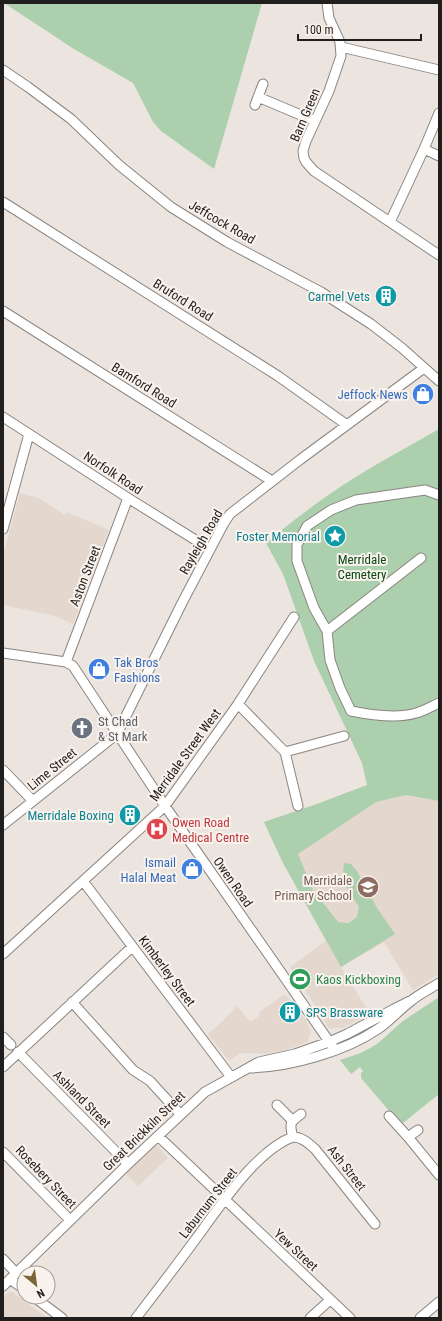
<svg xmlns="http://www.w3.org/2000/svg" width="442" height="1321" font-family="'Roboto Condensed',sans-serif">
<rect width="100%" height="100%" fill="#ece5df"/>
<path fill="#e4d7cd" d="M 20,493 L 39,498 L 65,515 L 67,512 L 109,530 L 73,624 L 55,616 L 3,605 L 3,555 Z
M 367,785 L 376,802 L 406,795 L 439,801 L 439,974 L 413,990 L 384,942 L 341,967 L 370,1014 L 343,1028 L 329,1028 L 290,967 L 326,941 L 283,863 L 264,822 L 317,804 Z
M 285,994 L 306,1020 L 311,1031 L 308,1042 L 289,1049 L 268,1054 L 240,1053 L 229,1061 L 208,1034 L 224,1020 L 237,1006 L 251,1022 L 260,1015 L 259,1012 Z
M 156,1144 L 168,1158 L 138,1186 L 125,1173 Z
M 12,1292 L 48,1318 L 3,1318 L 3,1297 L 8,1293 Z"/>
<path fill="#accfad" d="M 4,3 L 262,3 L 214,169 L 161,131 L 153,122 L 133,83 L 74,49 Z
M 439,429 L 439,801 L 406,795 L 376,802 L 298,854 L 313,890 L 338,922 L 349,923 L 357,917 L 359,907 C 348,888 341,887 344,863 L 351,864 L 357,871 L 377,908 L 395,934 L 341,967 L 283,863 L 264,822 L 317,804 L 367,785 L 362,763 L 314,661 L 283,574 L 266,543 C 299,515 335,489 372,467 C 394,454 417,442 439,429 Z
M 439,997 L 439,1094 L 403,1123 L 393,1112 L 391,1113 L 361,1078 L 361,1073 L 363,1071 L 360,1067 L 351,1074 L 340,1060 L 361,1053 L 377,1044 L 403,1021 Z"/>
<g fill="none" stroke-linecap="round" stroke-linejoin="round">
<g stroke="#8b8580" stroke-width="11">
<path id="minor" d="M 327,3 L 329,18 L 340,42 L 341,56 L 329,91 L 306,141 L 303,151 L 304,158 L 306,162 L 314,171 L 439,255
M 341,47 L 439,70
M 3,70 L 28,87 L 71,119 L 119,165 L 171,207 L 227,242 L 321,292 L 371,324 L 402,348 L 439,381
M 258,97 L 263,84
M 255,105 L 258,97 L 315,121
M 424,149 L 439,156
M 3,202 L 278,376 L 347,425
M 390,222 L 424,149 L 439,113
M 3,311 L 272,481
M 3,417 L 128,498 L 210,549
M 3,529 L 29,434
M 421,558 L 327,631 L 314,608 L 297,561 L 297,545 L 307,526 L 331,510 L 356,500 L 425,490 L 439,495
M 327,631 L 330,660 L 340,688 L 351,711 C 371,715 397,719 416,713 C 424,711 432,706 439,703
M 3,653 L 66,662 L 73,666 L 165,806 L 335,1050
M 66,662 L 128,498
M 238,704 L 285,752 L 298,806
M 285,752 L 344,736
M 3,770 L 33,801
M 3,825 L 117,734 L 182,603 L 224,523 L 230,514 L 301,459 L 424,368
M 83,881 L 231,1077
M 3,954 L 165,806 L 238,704 L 294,617
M 72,1002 L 133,1070 L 150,1081 L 180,1114
M 3,1037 L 11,1045
M 18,1052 L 128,1164
M 3,1067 L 132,947
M 249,1068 C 290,1067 344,1052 378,1029 C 390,1021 399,1010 411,1001 C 419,994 430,989 439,983
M 277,1105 L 292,1120
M 389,1116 L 408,1137 L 439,1175
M 158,1136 L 350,1318
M 293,1137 C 302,1137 308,1143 315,1149 L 375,1224
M 408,1137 L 418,1130
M 3,1152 L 70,1220
M 3,1259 L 16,1273
M 10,1279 L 24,1289
M 3,1286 L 128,1164 L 205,1092 L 259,1062 L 295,1054 L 329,1042 L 347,1034 L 394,1009 L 410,1001
M 34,1297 L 62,1318
M 136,1318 C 156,1292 176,1266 195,1240 C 218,1209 256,1150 293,1137 C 289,1123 290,1122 301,1114
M 310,1318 L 330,1300
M 420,1318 L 439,1302"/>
</g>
<use href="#minor" stroke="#fff" stroke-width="9"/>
</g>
<defs>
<g id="building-disc" transform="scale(1.15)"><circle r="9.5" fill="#0f9aa8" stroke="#f9f2ed"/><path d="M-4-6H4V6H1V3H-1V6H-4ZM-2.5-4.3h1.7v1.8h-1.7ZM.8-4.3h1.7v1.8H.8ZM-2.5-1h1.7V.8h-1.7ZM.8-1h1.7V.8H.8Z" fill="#fff"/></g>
<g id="shop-disc" transform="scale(1.15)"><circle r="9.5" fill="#3f7fe0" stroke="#f9f2ed"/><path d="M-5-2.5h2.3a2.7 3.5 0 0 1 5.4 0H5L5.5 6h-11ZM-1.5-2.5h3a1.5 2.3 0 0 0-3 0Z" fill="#fff"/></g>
<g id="sight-disc" transform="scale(1.15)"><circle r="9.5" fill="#0f9aa8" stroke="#f9f2ed"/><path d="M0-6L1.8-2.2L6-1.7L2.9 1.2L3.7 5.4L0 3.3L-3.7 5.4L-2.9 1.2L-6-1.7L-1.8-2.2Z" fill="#fff"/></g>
<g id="church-disc" transform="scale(1.15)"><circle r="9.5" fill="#6b7280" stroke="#f9f2ed"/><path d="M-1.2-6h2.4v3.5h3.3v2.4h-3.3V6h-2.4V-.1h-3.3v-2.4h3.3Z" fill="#fff"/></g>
<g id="hospital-disc" transform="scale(1.15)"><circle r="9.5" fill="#e0444e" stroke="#f9f2ed"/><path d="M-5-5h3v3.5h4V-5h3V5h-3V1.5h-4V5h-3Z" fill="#fff"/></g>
<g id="school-disc" transform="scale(1.15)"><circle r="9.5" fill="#8d6e63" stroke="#f9f2ed"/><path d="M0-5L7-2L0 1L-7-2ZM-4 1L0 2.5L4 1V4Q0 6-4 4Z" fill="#fff"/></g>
<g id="stadium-disc" transform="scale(1.15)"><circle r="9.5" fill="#2e9e5b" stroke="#f9f2ed"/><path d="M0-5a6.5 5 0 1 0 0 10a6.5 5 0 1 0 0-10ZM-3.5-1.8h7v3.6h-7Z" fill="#fff"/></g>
</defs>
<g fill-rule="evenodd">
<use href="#building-disc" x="386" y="296"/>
<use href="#shop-disc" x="423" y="394"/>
<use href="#sight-disc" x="335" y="536"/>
<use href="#shop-disc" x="99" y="669"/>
<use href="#church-disc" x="82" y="728"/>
<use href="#building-disc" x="130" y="815"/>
<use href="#hospital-disc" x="157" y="829"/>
<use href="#shop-disc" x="192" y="869"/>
<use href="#school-disc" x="368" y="887"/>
<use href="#stadium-disc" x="300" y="979"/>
<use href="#building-disc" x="290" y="1012"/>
</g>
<g text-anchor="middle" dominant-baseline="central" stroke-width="4" stroke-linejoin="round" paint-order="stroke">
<g font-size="13" fill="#211f1d" stroke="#f9f2ed">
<text transform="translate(305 115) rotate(-67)">Barn Green</text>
<text transform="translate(222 222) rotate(30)">Jeffcock Road</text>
<text transform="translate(183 300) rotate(32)">Bruford Road</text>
<text transform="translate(144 385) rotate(32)">Bamford Road</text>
<text transform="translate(113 473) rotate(33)">Norfolk Road</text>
<text transform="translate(201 542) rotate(-60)">Rayleigh Road</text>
<text transform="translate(85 576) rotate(-69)">Aston Street</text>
<text transform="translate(185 755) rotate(-54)">Merridale Street West</text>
<text transform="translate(52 769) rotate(-39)">Lime Street</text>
<text transform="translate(233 882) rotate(55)">Owen Road</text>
<text transform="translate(167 971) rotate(53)">Kimberley Street</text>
<text transform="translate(82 1099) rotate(45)">Ashland Street</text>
<text transform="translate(144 1131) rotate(-44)">Great Brickkiln Street</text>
<text transform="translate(347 1168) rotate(52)">Ash Street</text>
<text transform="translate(46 1177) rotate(46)">Rosebery Street</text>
<text transform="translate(208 1203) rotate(-52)">Laburnum Street</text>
<text transform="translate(296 1250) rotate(43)">Yew Street</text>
</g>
<g font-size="13" fill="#0d838f" stroke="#f9f2ed" text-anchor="end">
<text x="370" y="296">Carmel Vets</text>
<text x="320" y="536">Foster Memorial</text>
<text x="114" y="815">Merridale Boxing</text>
<text x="306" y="1012" text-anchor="start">SPS Brassware</text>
</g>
<g font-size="13" fill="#366cbe" stroke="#f9f2ed" text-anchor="end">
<text x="408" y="394">Jeffock News</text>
<text x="114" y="662" text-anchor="start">Tak Bros<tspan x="114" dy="15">Fashions</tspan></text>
<text x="176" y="862">Ismail<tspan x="176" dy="15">Halal Meat</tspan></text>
</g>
<g font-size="13" fill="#094917" stroke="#f9f2ed">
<text x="362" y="559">Merridale<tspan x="362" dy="15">Cemetery</tspan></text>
</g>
<g font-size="13" fill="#5b616d" stroke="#f9f2ed" text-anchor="start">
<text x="98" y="721">St Chad<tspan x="98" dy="15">&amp; St Mark</tspan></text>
</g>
<g font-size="13" fill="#be3a42" stroke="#f9f2ed" text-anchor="start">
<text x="172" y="822">Owen Road<tspan x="172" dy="15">Medical Centre</tspan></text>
</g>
<g font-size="13" fill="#785e54" stroke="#f9f2ed" text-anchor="end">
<text x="352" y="880">Merridale<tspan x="352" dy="15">Primary School</tspan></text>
</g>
<g font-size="13" fill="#27864d" stroke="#f9f2ed" text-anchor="start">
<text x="316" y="979">Kaos Kickboxing</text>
</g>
</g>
<rect width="442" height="1321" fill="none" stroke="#211f1d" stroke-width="8"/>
<g transform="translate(36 1285) rotate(151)"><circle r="19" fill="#f9f2ed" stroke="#a39e9a"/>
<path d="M0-3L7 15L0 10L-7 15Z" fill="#7c6636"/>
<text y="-6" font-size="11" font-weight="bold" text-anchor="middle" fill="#211f1d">N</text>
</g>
<path d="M298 34v6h123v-6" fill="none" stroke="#211f1d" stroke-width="2"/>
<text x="304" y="34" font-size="12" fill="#211f1d" stroke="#f9f2ed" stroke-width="3" paint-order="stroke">100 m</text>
</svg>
